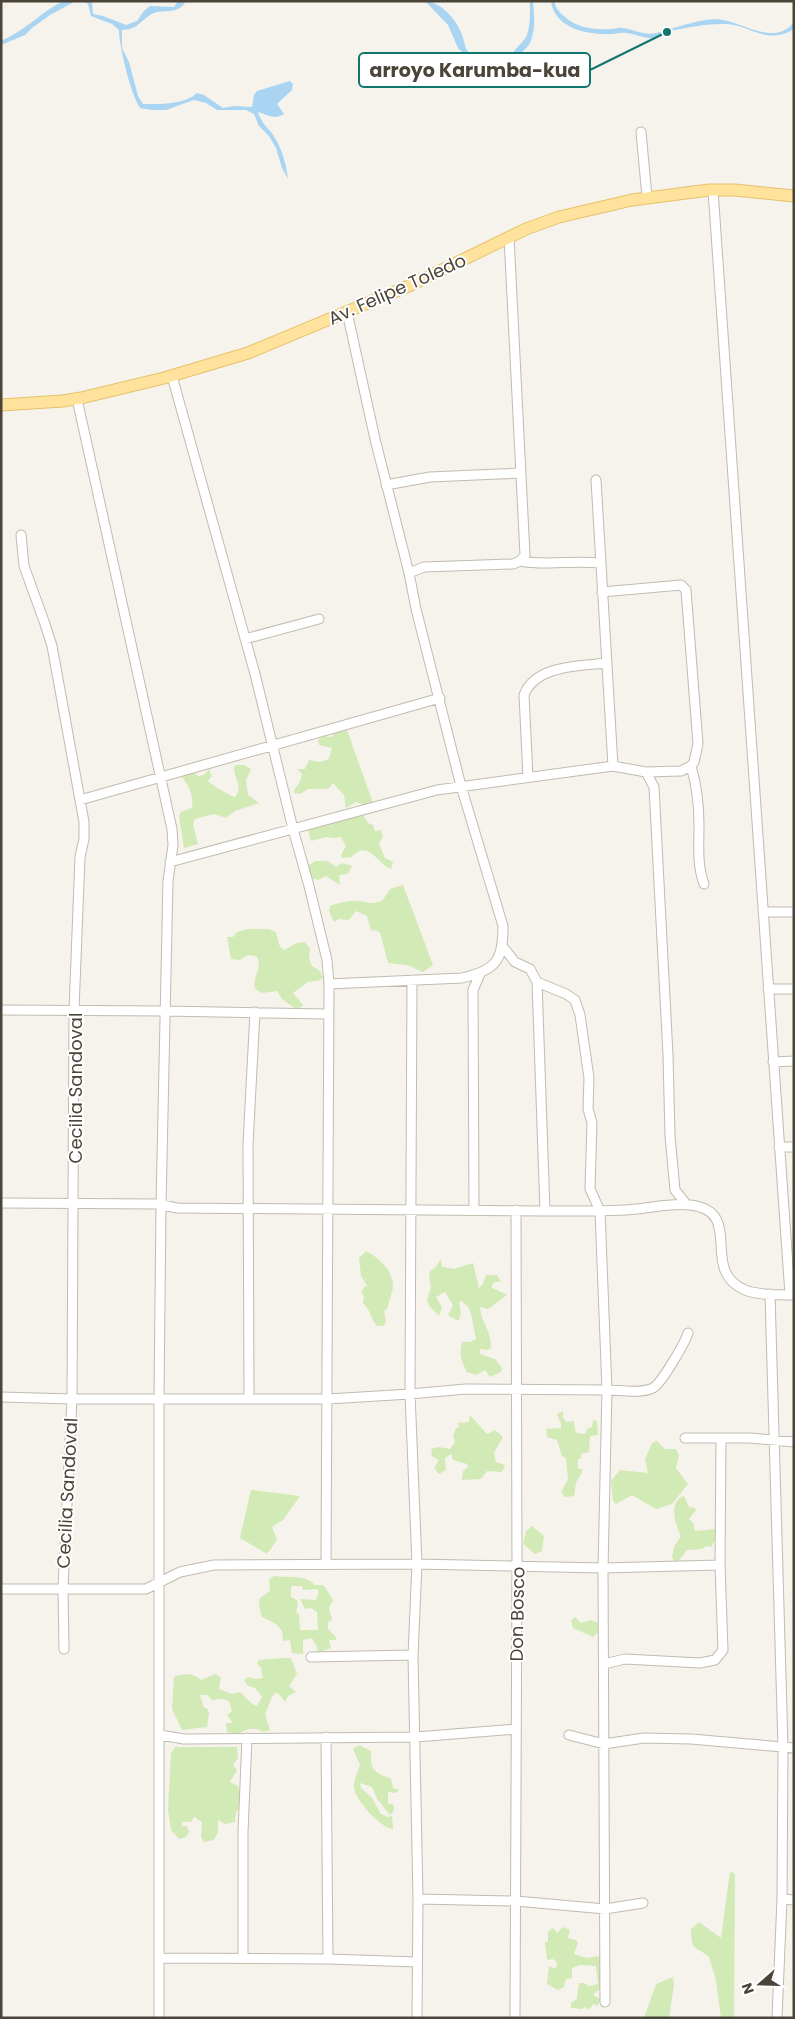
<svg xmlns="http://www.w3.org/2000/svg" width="795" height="2019" font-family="Poppins,sans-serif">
<rect width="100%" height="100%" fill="#f6f3ec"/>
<path fill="#d2eab5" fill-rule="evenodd" d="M 347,730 L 373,803 L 364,805 L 356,802 L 346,808 L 344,795 L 333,783 L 328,789 L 308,789 L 300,794 L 294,793 L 294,790 L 300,782 L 302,774 L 297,769 L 305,769 L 309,760 L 320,762 L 329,759 L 332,748 L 319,745 L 318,740 L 323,736 L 331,737 L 335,733 Z
M 235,765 L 244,765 L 251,769 L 246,780 L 248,795 L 259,803 L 235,811 L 226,818 L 214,814 L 195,819 L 193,825 L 198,844 L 184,848 L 179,816 L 181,812 L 192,808 C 194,796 188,783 180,775 L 191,769 L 198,776 L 204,775 L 209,769 L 212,776 L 208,781 C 210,784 230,796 235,797 C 245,785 231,777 235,765 Z
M 363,815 L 368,823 L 373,825 L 375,831 L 381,830 L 383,836 L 379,844 L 385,858 L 393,862 L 391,869 C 378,865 368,838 352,857 L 342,858 L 341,855 L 346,846 L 341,837 L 334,838 L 326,837 L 311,841 L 308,830 L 310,829 Z
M 315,861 L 328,861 L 336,867 L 342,863 L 352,866 L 348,874 L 339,875 L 340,885 L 326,876 L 318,880 L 312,878 L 308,872 L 309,865 Z
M 403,885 L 433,965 L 423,972 L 407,965 L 388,963 L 380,932 L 374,930 L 371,931 L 367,916 L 356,911 L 349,920 L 339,919 L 334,922 L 329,911 L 330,906 C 338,903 350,900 358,901 C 371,902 368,905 382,901 L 390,889 Z
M 248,929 L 268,929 L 276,932 L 280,947 L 284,950 L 297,943 L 305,942 L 310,949 L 309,958 L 312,966 L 320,971 L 323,978 L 320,980 L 308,982 L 293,993 L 303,1005 L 301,1007 L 296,1009 L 282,999 L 277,991 L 262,993 L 255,989 C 252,977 263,968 257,957 C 250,954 246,955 240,960 L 231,959 L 227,937 L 233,937 L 237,932 Z
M 366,1251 C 377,1256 393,1271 393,1285 C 393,1292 389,1301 387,1309 L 384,1311 L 386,1322 L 383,1326 L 377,1326 C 370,1318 372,1312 363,1303 L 364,1296 L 361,1293 L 364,1287 L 367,1286 L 361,1276 L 359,1258 Z
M 441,1259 L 442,1267 L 454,1269 L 473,1263 L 479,1288 L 483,1284 L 486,1275 L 497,1275 L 501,1282 L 494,1282 L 491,1287 L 507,1295 L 488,1309 L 480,1307 C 481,1324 491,1328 491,1348 L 487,1350 L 480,1349 L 480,1354 L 495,1359 L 502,1368 L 501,1372 L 490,1377 L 485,1370 L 476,1375 L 467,1372 C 461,1360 459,1355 462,1342 L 470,1342 L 476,1339 L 471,1314 L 468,1307 L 462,1301 L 459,1302 L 461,1313 L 459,1320 L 456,1320 L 448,1315 L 453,1305 L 445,1292 L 436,1297 L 442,1307 L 439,1316 L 429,1306 L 427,1300 L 431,1287 L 429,1278 L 430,1271 L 435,1268 Z
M 563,1411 L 563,1418 L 567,1422 L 574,1421 L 575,1430 L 577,1433 L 585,1434 L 587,1429 L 592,1427 L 593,1420 L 597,1421 L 598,1435 L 590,1436 L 589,1452 L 581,1454 L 581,1459 L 578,1459 L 578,1468 L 583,1470 L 576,1483 L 574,1496 L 565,1497 L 561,1492 L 568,1479 L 566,1459 L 562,1456 L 557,1440 L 547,1437 L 546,1429 L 561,1428 L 561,1424 L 557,1414 Z
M 470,1415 L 487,1434 L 495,1430 L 503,1437 L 494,1453 L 496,1462 L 505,1465 L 502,1472 L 487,1471 L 481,1479 L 462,1480 L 463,1471 L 468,1467 L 467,1464 L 453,1460 L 451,1454 L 445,1458 L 446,1470 L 439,1474 L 434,1468 L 439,1460 L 432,1456 L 431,1449 L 439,1447 L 450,1449 L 455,1442 L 453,1436 L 456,1428 L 459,1427 L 458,1423 L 469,1422 Z
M 657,1441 L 665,1449 L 676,1449 L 679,1455 L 676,1468 L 688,1484 L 672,1504 L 656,1509 L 632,1495 L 616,1504 L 613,1501 L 611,1481 L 620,1470 L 648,1473 L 645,1459 L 652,1443 Z
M 251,1490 L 300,1496 L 283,1520 L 272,1527 L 277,1540 L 267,1554 L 240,1538 Z
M 684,1496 L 689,1507 L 695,1508 L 696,1510 L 689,1519 L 693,1523 L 695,1531 L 715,1529 L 718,1536 L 711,1547 L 707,1546 L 702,1549 L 687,1550 L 677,1563 L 672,1558 L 674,1547 L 681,1536 C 675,1525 668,1501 684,1496 Z
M 532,1526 L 544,1536 L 542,1551 L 535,1554 L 523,1544 L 526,1531 Z
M 274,1576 C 289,1578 304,1574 315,1585 L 323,1585 C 325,1588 333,1598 333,1600 L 329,1608 L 332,1620 L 328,1622 L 328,1629 L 336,1637 L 336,1640 L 329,1640 L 331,1648 L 317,1653 L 317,1647 L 312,1638 L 303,1640 L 303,1654 L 292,1653 L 290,1640 L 283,1641 L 282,1631 L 276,1624 L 262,1617 L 259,1606 L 260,1598 L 270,1591 L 269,1579 ZM 291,1586 L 302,1586 L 303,1590 L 317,1589 L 319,1592 L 316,1600 L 300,1599 L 305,1609 L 311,1608 L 317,1612 L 318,1630 L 300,1630 L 299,1614 L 296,1612 L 298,1604 L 297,1600 L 291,1597 Z
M 575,1617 L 581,1623 L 591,1620 L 601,1624 L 600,1630 L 593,1637 L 573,1628 L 571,1620 Z
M 282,1658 L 291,1658 L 297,1674 L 289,1686 L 296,1692 L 288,1696 L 285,1702 L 278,1693 L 275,1693 L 272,1697 L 265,1714 L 270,1730 L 263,1732 C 254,1727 248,1728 239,1734 L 227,1732 L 226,1723 L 233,1723 L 227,1715 L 232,1711 L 229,1701 L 223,1699 L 212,1700 L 207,1695 L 200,1695 L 204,1708 L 207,1708 L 209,1713 L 207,1727 L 182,1730 L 172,1709 L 174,1677 C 184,1674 192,1672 201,1680 L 215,1674 L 221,1677 L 219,1689 L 232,1694 L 239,1692 C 246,1696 249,1703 257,1706 L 262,1697 L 255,1688 L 248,1686 L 244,1680 L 248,1677 L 256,1679 L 263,1678 L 261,1668 L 257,1663 L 259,1660 Z
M 359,1745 L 371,1751 C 370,1771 374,1772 391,1779 L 393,1788 L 399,1790 L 396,1793 L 388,1792 L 388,1803 L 394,1805 L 394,1811 L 390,1815 L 377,1799 L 372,1787 L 360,1783 L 361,1788 L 372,1798 L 381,1814 L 388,1817 L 392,1816 L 393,1829 C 380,1828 355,1799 354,1788 C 353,1780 358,1772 360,1765 L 353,1749 Z
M 175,1747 L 237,1747 L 238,1758 L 233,1765 L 237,1770 L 230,1782 L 238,1786 L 242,1806 L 236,1812 L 235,1822 L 225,1824 L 218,1820 L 218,1832 L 214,1840 L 204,1842 L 201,1837 L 202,1822 L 194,1817 L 191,1822 L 182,1822 L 182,1826 L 187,1826 L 189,1832 L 186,1837 L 179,1839 L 171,1830 L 168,1810 L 171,1753 Z
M 730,1871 L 735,1874 L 734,2014 L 733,2018 L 721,2018 L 716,1980 L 709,1957 C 694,1944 692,1954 691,1929 L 699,1922 L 721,1938 Z
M 563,1927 L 570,1930 L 568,1938 L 576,1940 L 578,1943 L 574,1954 L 587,1958 L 598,1956 L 603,1961 L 599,1965 L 602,1976 L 602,1991 L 598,1990 L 593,1995 L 600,1999 L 598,2006 L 593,2004 L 589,2010 L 585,2007 L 582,2009 L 571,2008 L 571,2003 L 577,1999 L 579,1983 L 584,1983 L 589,1986 L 598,1984 L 596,1966 L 580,1965 L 572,1968 L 572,1978 L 566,1979 L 564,1987 L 558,1990 L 547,1984 L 549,1966 L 556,1969 L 557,1962 L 553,1959 L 547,1960 L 545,1942 L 548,1942 L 548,1932 L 553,1928 L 557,1933 Z
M 673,1977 L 674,1985 L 669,2018 L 644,2018 L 656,1984 Z"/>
<path fill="#a9d4f2" d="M 63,1 L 76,1 L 50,15 L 32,28 L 25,35 L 1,45 L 1,41 C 25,31 41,12 63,1 Z
M 84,1 L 92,1 L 93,14 L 103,16 L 126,25 L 137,21 L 143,12 L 150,6 L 174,7 L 178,1 L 186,1 C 177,17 162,7 150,15 C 138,23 138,29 122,30 L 122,48 L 129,62 L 138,96 L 143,104 C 160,104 184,105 197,93 L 204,95 L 223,108 L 234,106 L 252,107 L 254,95 L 257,91 L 290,81 L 293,84 L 292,90 L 277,104 L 284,114 C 274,120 268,115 258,112 C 263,127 269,127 275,138 C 283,151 286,165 288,179 L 282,168 L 276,148 L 269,136 L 259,126 L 254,114 L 246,110 L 217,110 L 206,103 L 194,100 L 166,110 L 152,110 L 140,108 C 131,95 119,46 119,30 L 112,24 L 91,16 L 88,4 Z
M 423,1 C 440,1 454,17 461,32 C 465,42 464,50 473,57 C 485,58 502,60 512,56 C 515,48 519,46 524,40 C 531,32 530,12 530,1 L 533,1 C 534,15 536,29 530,43 C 527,49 520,52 517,59 L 509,63 L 488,61 L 472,62 L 458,48 L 448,25 L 427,3 Z
M 551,1 L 554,1 C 556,9 559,12 565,17 C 577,28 595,30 611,29 C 615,29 619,27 622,28 C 634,29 644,36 656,33 C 674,29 705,16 723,20 C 745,24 776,46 794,22 L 794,29 C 765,47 749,22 721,24 C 706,24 690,27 675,30 C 668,32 661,36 654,38 C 645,39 636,34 627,33 C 620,32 612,35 604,34 C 583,34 554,26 551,1 Z"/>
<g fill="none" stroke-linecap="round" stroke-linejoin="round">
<g stroke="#c2bbae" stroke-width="11">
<path id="minor" d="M 641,132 L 647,197
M 713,190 L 790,1295
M 172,376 L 255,674 L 293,829 L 309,886 L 327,960 L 329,984
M 77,399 L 172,829 L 173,845 L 168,881 L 161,1205 L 159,1398 L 159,2018
M 596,480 L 613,766
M 386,485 L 430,477 L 521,473
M 21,535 L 24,566 L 45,624 L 52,646 L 84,822 L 84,839 L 80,857 L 74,1010 L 72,1399 L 63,1588 L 64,1649
M 520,561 C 547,566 573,560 600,563
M 409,573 L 424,567 L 513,564 L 520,561 L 525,555 L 509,237
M 245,639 L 319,619
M 691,766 C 697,786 699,805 699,825 C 699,846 697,865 704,884
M 646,772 L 654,787 L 668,1055 L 670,1136 L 675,1190 L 687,1205
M 528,777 L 524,695 C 535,665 580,666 607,663
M 80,800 L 440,698
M 170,862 L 437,790 L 613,766 L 646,772 L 681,771 L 691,766 L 694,762 L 698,744 L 686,590 L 681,585 L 602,592
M 763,912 L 794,912
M 412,980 L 410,1394 L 417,1564 L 413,1655 L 418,1899 L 417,2018
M 537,982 L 545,1211
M 768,989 L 794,989
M 1,1010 L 165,1011 L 328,1014
M 773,1062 L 794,1061
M 779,1147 L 794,1147
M 1,1203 L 158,1204 L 177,1208 C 300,1208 423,1210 547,1211 C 577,1211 608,1212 637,1209 C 655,1207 672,1203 690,1205 C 746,1211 698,1270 745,1290 C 760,1296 778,1294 794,1295
M 474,1209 L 473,990 L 480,974
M 770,1294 L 783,1747 L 782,1899 L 777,2018
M 1,1397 L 72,1399 L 328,1399 L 410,1394 L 466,1389 L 607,1390 L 600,1211 L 590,1189 L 592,1123 L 588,1109 L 589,1078 L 580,1015 L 575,1000 L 566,994 L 537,982 L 530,969 L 515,962 L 503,947
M 249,1399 L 248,1144 L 255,1012
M 685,1438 L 750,1438 L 794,1442
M 326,1564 L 329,984 L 462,978 C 497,970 503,960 503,926 L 461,786 L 416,609 L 409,573 L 375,439 L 347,312
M 1,1589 L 146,1589 L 180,1572 L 214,1565 L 417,1564 L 603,1568 L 720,1565
M 311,1657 L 413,1655
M 604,1664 L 625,1659 L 700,1663 L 715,1660 L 723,1650 L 720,1565 L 721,1438
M 160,1735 L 184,1739 L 416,1737 L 516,1729
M 569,1735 L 604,1744 L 644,1738 L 691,1739 L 794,1748
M 326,1737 L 328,1959
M 418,1899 L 516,1901 L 605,1909 L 643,1903
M 782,1899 L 794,1900
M 159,1958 L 328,1959 L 416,1962
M 243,1958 L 243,1832 L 247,1738
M 605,2002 L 603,1568 L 607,1390 C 620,1390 640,1394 653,1388 C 661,1384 685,1343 688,1333
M 515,2018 L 517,1567 L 516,1210"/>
</g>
<g stroke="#e6c16a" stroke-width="13">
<path id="major" d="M 1,405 L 63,401 L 81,398 L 164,378 L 248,353 L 411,285 L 526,229 L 559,217 L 632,200 L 709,190 L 735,190 L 794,196"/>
</g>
<use href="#minor" stroke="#fff" stroke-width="9"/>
<use href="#major" stroke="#ffe39c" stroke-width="11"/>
</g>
<g text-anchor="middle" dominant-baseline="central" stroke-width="4" stroke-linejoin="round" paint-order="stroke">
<g font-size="18" fill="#4b4439" stroke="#fff">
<text transform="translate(397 289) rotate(-24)">Av. Felipe Toledo</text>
<text transform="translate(75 1088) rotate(-90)">Cecilia Sandoval</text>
<text transform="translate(67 1493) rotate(-87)">Cecilia Sandoval</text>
<text transform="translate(517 1614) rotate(-89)">Don Bosco</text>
</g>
</g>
<path fill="none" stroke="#0f766e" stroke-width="2" d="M667 32L590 70"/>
<circle fill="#0f766e" stroke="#fff" stroke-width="2" cx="667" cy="32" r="5"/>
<rect fill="#fff" stroke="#0f766e" stroke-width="2" x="359" y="53" width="231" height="34" rx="5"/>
<g font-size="19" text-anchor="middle" font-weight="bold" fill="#4b4439">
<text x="475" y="77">arroyo Karumba-kua</text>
</g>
<rect width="795" height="2019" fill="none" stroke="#4b4439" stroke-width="5"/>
<g transform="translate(760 1984) rotate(250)" stroke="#ffffff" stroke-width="4" paint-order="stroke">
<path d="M0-4L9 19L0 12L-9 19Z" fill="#4b4439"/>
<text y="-8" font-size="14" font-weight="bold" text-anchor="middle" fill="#4b4439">N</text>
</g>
</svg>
